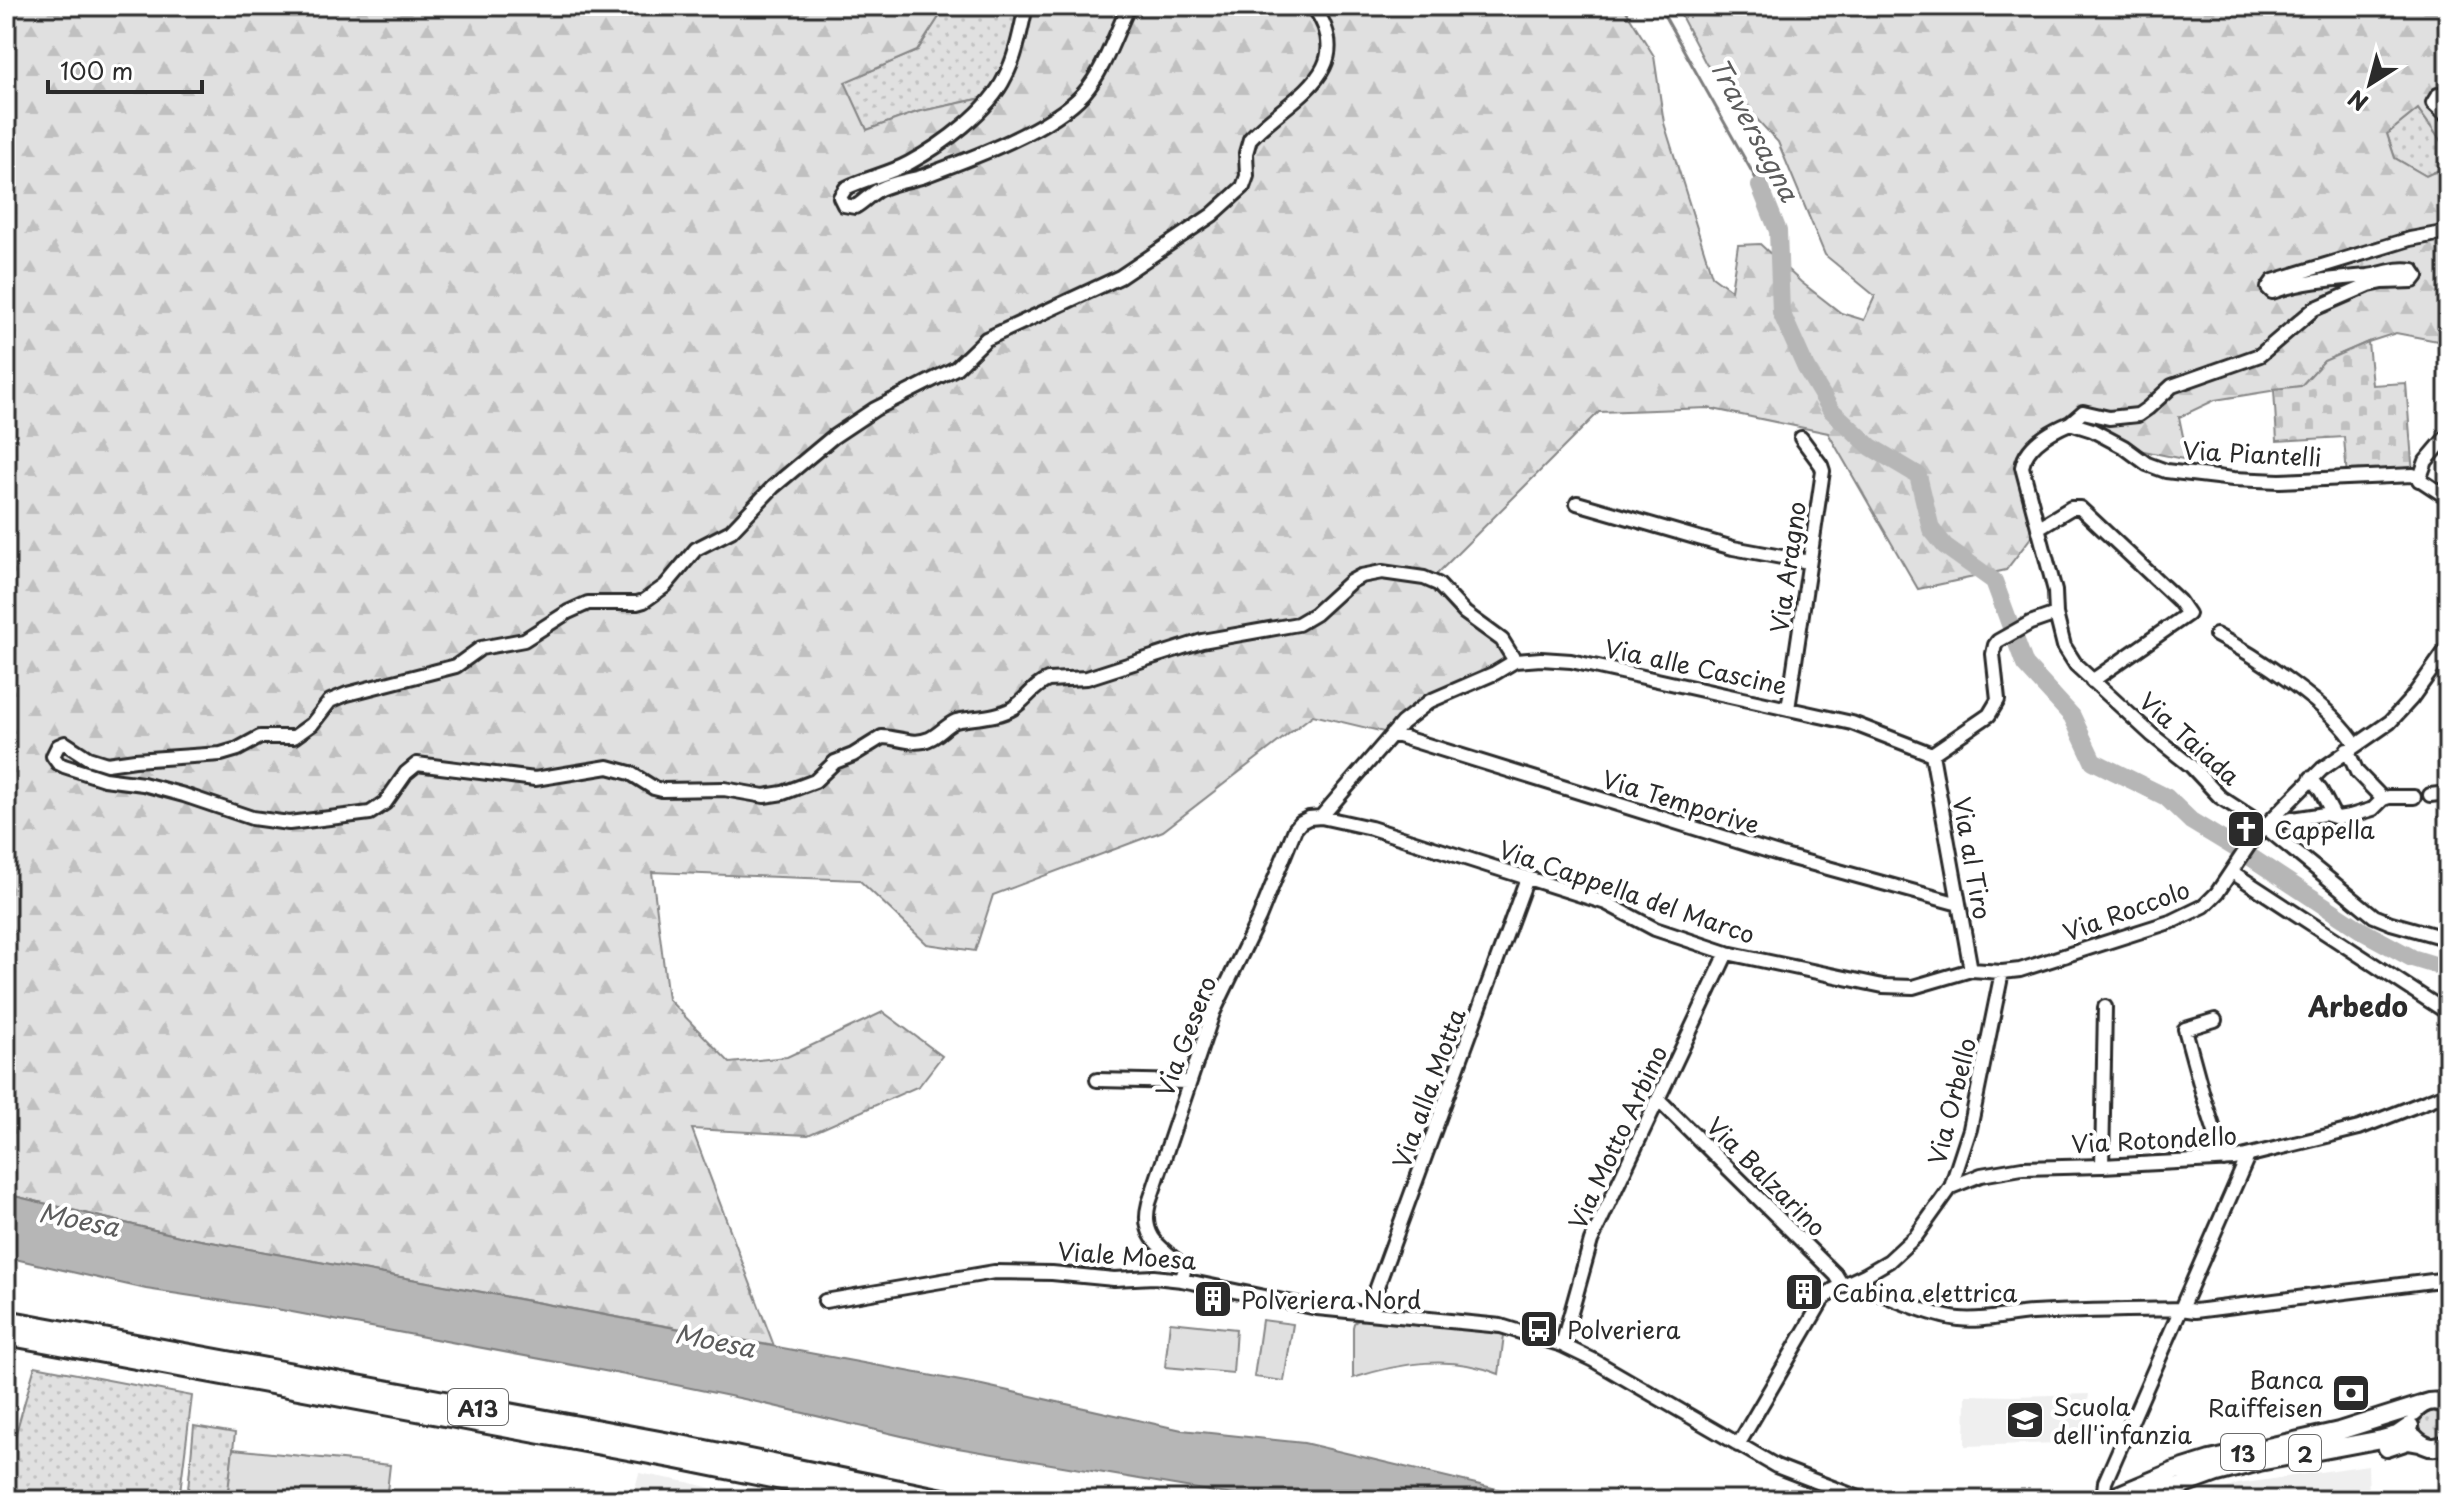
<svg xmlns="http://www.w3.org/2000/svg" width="2454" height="1506" font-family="'Playpen Sans',sans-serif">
<defs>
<pattern id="grass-dots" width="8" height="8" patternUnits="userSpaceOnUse" patternTransform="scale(2)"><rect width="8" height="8" fill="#e0e0e0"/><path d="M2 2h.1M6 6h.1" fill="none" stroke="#c0c0c0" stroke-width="1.8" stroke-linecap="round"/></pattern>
<pattern id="forest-firs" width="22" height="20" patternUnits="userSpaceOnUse" patternTransform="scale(2)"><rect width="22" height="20" fill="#e0e0e0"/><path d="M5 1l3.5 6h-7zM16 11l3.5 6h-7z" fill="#c0c0c0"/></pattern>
<pattern id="cemetery-stones" width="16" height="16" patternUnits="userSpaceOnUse" patternTransform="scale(2)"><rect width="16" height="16" fill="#e0e0e0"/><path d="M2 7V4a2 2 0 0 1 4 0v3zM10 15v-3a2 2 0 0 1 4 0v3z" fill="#c0c0c0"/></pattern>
</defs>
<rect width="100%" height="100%" fill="#fff"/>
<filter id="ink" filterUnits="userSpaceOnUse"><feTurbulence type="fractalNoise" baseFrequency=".0125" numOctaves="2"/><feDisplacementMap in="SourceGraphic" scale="16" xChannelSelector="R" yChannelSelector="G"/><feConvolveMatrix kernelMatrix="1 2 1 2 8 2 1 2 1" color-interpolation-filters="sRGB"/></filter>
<g filter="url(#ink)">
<path fill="#efefef" d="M 2089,1394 L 2082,1445 L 2058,1443 L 1965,1446 L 1966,1395 L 2014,1396 Z
M 2368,1465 L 2369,1500 L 2195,1500 L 2238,1484 Z
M 639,1473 L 687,1482 L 758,1500 L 632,1500 Z"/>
<path fill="url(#grass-dots)" stroke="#868686" stroke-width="2" d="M 946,6 L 1026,6 L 1007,74 L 992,96 L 917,112 L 867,130 L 844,82 L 917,51 Z
M 2418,109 L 2448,151 L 2448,166 L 2426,176 L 2395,158 L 2387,134 Z
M 35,1366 L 192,1396 L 179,1500 L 6,1500 L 6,1468 Z
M2420 1425a14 14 0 1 1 28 0a14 14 0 1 1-28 0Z
M 194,1426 L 235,1433 L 227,1500 L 187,1500 Z"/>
<path fill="url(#forest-firs)" stroke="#868686" stroke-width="2" d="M 6,6 L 946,6 L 917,51 L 845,82 L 867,130 L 917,112 L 992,96 L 1001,85 L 1026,6 L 1623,6 L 1654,56 L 1664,123 L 1712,276 L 1731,290 L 1738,245 L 1760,244 L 1801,282 L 1841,313 L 1864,320 L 1875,296 L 1825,255 L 1778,142 L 1706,64 L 1676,6 L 2448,6 L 2448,151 L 2418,109 L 2387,134 L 2395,158 L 2426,176 L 2448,166 L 2448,343 L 2396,333 L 2368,342 L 2324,361 L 2301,386 L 2215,400 L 2179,417 L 2188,460 L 2124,447 L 2070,423 L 2024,457 L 2038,528 L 2006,570 L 1918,589 L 1828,433 L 1708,408 L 1599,412 L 1431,580 L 1481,624 L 1515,661 L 1430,701 L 1392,734 L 1313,715 L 1163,831 L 993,895 L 975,951 L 927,944 L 859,880 L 652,872 L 668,999 L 730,1063 L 787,1057 L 883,1012 L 942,1056 L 919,1086 L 808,1135 L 692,1129 L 774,1346 L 179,1236 L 6,1194 Z"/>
<path fill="url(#cemetery-stones)" stroke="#868686" stroke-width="2" d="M 2368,342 L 2372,385 L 2406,383 L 2413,475 L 2347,478 L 2344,437 L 2277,441 L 2274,389 L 2301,386 L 2324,361 Z"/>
<path fill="#e0e0e0" stroke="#868686" stroke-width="2" d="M 1360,1319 L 1469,1328 L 1504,1335 L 1499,1374 C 1451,1354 1400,1363 1353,1378 L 1353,1327 L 1354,1323 Z
M 1262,1320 L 1293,1324 L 1284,1381 L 1254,1377 Z
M 1170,1322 L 1236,1329 L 1233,1373 L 1165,1367 Z
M 233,1449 L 390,1465 L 386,1500 L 227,1500 Z"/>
<path fill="#b6b6b6" stroke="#7e7e7e" stroke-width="2" d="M 6,1194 L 179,1236 L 982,1385 L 1182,1430 L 1304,1443 L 1543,1500 L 1262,1500 L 940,1445 L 744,1399 L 652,1380 L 276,1309 L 146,1289 L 6,1257 Z"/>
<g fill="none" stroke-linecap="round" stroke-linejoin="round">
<path stroke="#7e7e7e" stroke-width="3" d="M 1659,6 L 1760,186"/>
<path stroke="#b6b6b6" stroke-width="18" d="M 1760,186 L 1778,231 L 1781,312 L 1806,368 L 1831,410 L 1871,447 L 1918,475 L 1931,529 L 1945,546 L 1994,581 L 2025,665 L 2072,716 L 2093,761 L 2166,797 L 2191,821 L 2252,858 L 2364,932 L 2412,958 L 2448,969"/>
<g stroke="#2b2b2b" stroke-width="18">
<path id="minor" d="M 1026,6 C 1021,29 1016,57 1005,77 C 989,111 942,145 909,163 C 889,174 866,178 846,188 L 840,197 L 844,205 L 855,207 C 864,202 870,194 880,189 C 892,183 907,181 921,177 C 967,160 1051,130 1084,93 C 1105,69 1115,34 1129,6
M 1313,6 C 1361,73 1287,98 1250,139 L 1246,153 L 1247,176 L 1243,187 L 1212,215 L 1120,277 L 986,339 L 956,368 L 875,409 L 833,437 L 773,487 L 731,531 L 696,549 L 665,586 L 644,601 L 637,603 L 588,603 L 568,612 L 524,640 L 481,648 L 456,666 L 347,694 L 330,701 L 312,724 L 294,737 L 260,737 L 238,749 L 221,754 L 135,760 L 107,764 L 88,758 L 65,743 L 58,746 L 53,756 L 58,763 L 64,766 L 104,779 L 143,784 L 184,795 L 252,818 L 289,823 L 370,813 L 385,803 L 406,773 L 417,764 L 535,779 L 608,767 L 630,773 L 654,788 L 662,790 L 724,789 L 764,796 L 783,793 L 815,781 L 835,762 L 853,755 L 882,737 C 898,737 914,746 929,739 C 939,735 946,725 956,721 C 974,717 997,718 1013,708 C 1026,700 1034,685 1048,680 L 1087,678 L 1202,641 L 1298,624 L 1315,614 L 1350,582 L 1361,576 L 1382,572 L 1424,578 L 1438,584 L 1465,613 L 1502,640 L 1515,661
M 2448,96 L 2438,95 L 2433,103 L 2448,117
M 2070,423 L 2083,412 L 2109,418 L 2138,415 L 2148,408 L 2172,386 L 2260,355 L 2314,309 L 2369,285 L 2383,282 L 2413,281 L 2417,276 L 2413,270 C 2397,267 2383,274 2368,276 C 2335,279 2303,281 2272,292 L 2268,288 L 2273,281 L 2410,239 L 2448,232
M 2419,480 L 2426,461 L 2448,435
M 1577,503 L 1733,548 L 1809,562
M 2038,528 L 2071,508 L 2080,508 L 2179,601 L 2188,614 L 2092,681
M 2056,614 L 2055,591 L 2022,467 C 2026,445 2051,431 2070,423 L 2092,430 L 2124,447 L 2147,464 L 2166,471 L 2233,479 L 2280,481 L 2413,475 L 2448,498
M 2216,635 C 2255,655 2335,708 2356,745
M 1788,709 L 1823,471 L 1821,465 L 1801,438
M 1392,734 L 1788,857 L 1959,904
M 2347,750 L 2357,772 L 2383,799
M 1932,754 L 1989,715 L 1998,700 L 1993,654 L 1995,645 L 1998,641 L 2030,623 L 2056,614 L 2064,646 L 2076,665 L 2152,735 L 2191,766 L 2220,797 L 2260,823 L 2374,916 L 2391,923 L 2448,939
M 1932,754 L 1971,970
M 2311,778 L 2321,791 L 2334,816
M 2430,795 L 2448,793
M 1321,817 L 1402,723 L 1430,701 L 1495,673 L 1515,661 L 1541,659 L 1571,661 L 1852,723 L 1932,754
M 2267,826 L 2292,819 L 2325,814 L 2338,818 L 2350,816 L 2373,809 L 2383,799 L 2389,797 L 2414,797
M 2232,872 L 2448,1013
M 2215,1020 L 2185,1029 L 2203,1095 L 2224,1160
M 1097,1080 L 1189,1082
M 1658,1099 L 1836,1275 L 1842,1285
M 2102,1166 L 2105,1007
M 1951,1187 L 1981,1175 L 2022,1168 L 2102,1166 L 2234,1159 L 2359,1128 L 2448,1093
M 1857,1279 C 1873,1294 1937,1317 1959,1319 C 1983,1322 2009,1314 2033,1313 C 2082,1310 2132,1310 2181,1309 L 2195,1311 L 2448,1279
M 1182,1280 L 1185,1267 C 1161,1248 1140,1237 1149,1203 L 1213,1013 L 1259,918 L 1295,829 L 1301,822 L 1309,818 L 1321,817 L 1371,828 L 1606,903 L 1655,929 L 1727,953 L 1883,986 L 1913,987 L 1971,970 L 2002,972 L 2020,970 L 2173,921 L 2204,906 L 2217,893 L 2251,842 L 2264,827 L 2322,769 L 2390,722 L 2411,699 L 2448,647
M 825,1301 L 994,1272 L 1052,1273 L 1114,1279 L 1154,1277 L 1182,1280 L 1317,1308 L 1501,1326 L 1562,1345 L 1593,1360 L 1776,1466 L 1864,1500
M 1368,1312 L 1527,878
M 1562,1345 L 1591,1241 L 1727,953
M 1738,1445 L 1822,1301 L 1833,1290 L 1865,1275 L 1889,1261 L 1916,1236 L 1951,1187 L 1970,1129 L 2002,972
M 2030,1500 L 2032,1500
M 2103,1500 L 2105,1482 L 2248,1156"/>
</g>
<g stroke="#2b2b2b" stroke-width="22">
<path id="major" d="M 2414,1412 C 2423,1401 2436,1398 2448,1406
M 2414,1437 C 2424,1448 2435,1450 2448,1443
M 2387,1448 L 2408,1441 L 2419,1443
M 2106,1500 L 2175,1471 L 2210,1460 L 2339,1431 L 2421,1405
M 2143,1500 L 2217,1473 L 2259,1462 L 2382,1439 L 2397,1435 L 2410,1426"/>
</g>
<g stroke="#2b2b2b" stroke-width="24">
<path id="highway" d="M 6,1320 L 681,1445 L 948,1500
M 6,1335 L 677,1459 L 881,1500"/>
</g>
<use href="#minor" stroke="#fff" stroke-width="12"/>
<use href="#major" stroke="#fff" stroke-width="16"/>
<use href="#highway" stroke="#fff" stroke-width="18"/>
</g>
</g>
<defs>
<g id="church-square" transform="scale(2)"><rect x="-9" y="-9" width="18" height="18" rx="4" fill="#2b2b2b" stroke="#fff"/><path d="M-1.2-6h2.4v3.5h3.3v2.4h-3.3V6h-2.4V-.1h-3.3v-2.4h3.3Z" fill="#fff"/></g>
<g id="building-square" transform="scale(2)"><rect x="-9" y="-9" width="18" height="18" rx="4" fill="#2b2b2b" stroke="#fff"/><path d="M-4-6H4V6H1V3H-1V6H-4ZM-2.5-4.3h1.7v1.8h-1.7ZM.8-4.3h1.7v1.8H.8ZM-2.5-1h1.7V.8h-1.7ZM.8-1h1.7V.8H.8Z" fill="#fff"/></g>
<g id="bus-square" transform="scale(2)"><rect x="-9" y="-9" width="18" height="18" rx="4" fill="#2b2b2b" stroke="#fff"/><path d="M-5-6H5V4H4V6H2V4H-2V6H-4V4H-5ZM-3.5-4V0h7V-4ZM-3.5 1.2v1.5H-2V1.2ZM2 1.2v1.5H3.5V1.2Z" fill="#fff"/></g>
<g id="bank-square" transform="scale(2)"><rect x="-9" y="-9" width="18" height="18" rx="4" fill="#2b2b2b" stroke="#fff"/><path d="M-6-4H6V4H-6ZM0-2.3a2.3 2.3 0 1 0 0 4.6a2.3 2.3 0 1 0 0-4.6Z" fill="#fff"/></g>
<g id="school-square" transform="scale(2)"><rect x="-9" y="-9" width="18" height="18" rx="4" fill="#2b2b2b" stroke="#fff"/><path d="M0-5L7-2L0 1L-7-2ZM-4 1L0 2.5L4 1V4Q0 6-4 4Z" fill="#fff"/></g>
</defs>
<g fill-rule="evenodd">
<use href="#church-square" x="2246" y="829"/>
<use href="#building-square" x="1804" y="1292"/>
<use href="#building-square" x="1213" y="1299"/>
<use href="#bus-square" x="1539" y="1329"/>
<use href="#bank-square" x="2351" y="1393"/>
<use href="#school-square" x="2025" y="1420"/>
</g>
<g text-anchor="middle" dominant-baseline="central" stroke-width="8" stroke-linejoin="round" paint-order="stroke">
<g fill="#fff" stroke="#6b6b6b" stroke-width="2">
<rect x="448" y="1389" width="60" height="36" rx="6"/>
<rect x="2221" y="1434" width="44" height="36" rx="6"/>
<rect x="2289" y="1435" width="32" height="36" rx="6"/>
</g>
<g font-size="22" font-weight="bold" fill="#2b2b2b">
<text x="478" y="1407">A13</text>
<text x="2243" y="1452">13</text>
<text x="2305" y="1453">2</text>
</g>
<g font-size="24" fill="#2b2b2b" stroke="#fff">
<text transform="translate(2252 453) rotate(3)">Via Piantelli</text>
<text transform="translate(1787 567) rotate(-82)">Via Aragno</text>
<text transform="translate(1696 666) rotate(12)">Via alle Cascine</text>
<text transform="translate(2190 738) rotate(42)">Via Taiada</text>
<text transform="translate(1681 801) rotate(17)">Via Temporive</text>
<text transform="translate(1973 858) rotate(80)">Via al Tiro</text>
<text transform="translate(1627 891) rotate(19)">Via Cappella del Marco</text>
<text transform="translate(2126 910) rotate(-20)">Via Roccolo</text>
<text transform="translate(1185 1036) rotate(-69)">Via Gesero</text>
<text transform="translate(1428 1088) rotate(-70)">Via alla Motta</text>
<text transform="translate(1951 1101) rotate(-76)">Via Orbello</text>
<text transform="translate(1617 1137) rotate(-65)">Via Motto Arbino</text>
<text transform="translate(2154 1139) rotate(-3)">Via Rotondello</text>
<text transform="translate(1767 1176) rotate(45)">Via Balzarino</text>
<text transform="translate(1127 1255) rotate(4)">Viale Moesa</text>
</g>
<g font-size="24" fill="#2b2b2b" stroke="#fff" text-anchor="start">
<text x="2274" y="829">Cappella</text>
<text x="1832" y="1292">Cabina elettrica</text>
<text x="1241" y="1299">Polveriera Nord</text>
<text x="1567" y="1329">Polveriera</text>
<text x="2323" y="1379" text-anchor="end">Banca<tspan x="2323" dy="28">Raiffeisen</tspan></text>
<text x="2053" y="1406">Scuola<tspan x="2053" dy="28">dell'infanzia</tspan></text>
</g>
<g font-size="26" font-style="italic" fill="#5c5c5c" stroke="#fff">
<text transform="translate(1755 129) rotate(62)">Traversagna</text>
<text transform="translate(79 1219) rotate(11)">Moesa</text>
<text transform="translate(715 1340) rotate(11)">Moesa</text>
</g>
<g font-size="28" font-weight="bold" fill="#2b2b2b" stroke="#fff">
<text x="2358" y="1005">Arbedo</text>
</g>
</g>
<rect width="2454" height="1506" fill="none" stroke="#fff" stroke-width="32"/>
<rect x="16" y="16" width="2422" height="1474" fill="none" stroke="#2b2b2b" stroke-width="3" filter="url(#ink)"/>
<g transform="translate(2370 84) rotate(216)" stroke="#ffffff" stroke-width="6" paint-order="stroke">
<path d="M0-6L14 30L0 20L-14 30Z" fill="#2b2b2b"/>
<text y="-12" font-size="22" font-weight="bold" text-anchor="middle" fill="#2b2b2b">N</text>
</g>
<path d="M48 80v12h154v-12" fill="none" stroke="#2b2b2b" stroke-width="4"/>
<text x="60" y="80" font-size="24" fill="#2b2b2b" stroke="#ffffff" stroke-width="6" paint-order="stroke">100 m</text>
</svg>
